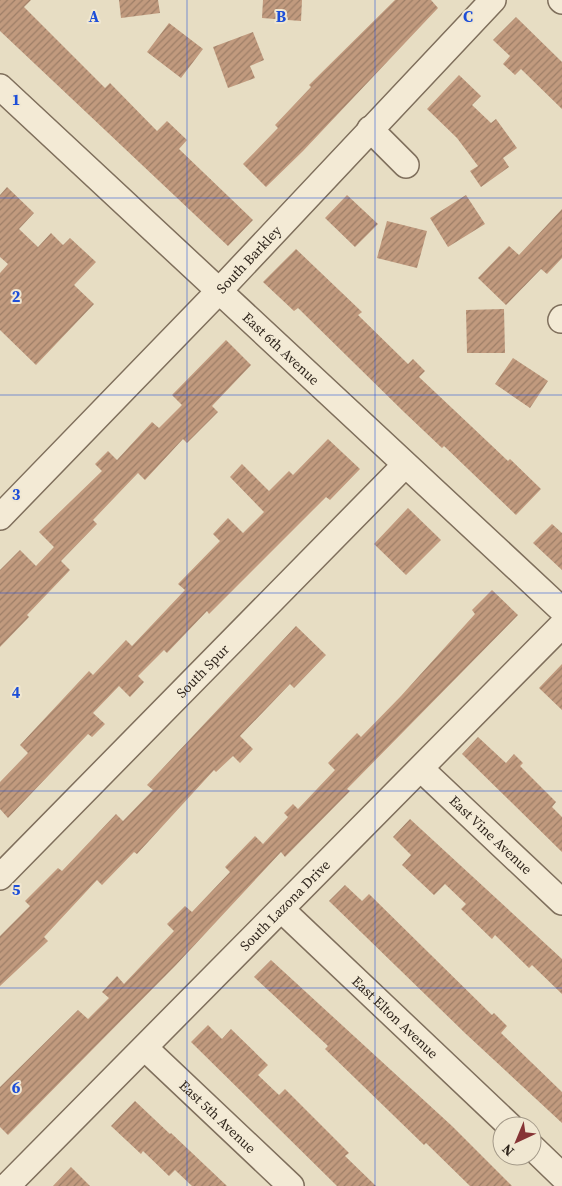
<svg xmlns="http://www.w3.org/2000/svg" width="562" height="1186" font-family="'Source Serif 4',serif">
<defs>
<pattern id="building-hatch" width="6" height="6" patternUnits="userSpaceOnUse" patternTransform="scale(1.25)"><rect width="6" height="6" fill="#c19a7e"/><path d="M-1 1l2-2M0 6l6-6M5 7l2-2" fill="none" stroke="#9d7e67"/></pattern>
</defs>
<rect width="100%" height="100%" fill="#e7ddc3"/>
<path fill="url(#building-hatch)" d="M 0,0 L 31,0 L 24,7 L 105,88 L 110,83 L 157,131 L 167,121 L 187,140 L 179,149 L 253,220 L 228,246 L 0,31 Z
M 119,0 L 158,0 L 160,13 L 121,18 Z
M 263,0 L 302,0 L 301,21 L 262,18 Z
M 395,0 L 431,0 L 438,8 L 303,151 L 266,187 L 243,164 L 278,128 L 275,125 L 311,87 L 309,85 Z
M 516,17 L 562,62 L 562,109 L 521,69 L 515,75 L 503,64 L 510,56 L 493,40 Z
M 169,23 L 203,49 L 181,78 L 147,52 Z
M 253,32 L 264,60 L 250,66 L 255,78 L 228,88 L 213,47 Z
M 459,75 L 481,96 L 472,105 L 491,123 L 496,119 L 517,148 L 503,158 L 509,167 L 481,187 L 470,171 L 478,166 L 457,138 L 427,109 Z
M 7,187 L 34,213 L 19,229 L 38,247 L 51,233 L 63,245 L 70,238 L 96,262 L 74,285 L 94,304 L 36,365 L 0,330 L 0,273 L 8,264 L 0,257 L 0,195 Z
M 347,195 L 378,224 L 355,247 L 325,218 Z
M 466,195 L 485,224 L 448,247 L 430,218 Z
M 562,209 L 562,258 L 547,274 L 541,269 L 506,305 L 478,278 L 509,246 L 519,255 Z
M 387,221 L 427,231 L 417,268 L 377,258 Z
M 296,249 L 362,312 L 358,315 L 408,364 L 413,359 L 425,371 L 419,377 L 471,426 L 508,461 L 510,459 L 541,489 L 516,515 L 444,446 L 442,448 L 404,412 L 298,308 L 294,311 L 263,282 Z
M 504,309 L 505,353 L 467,353 L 466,310 Z
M 226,340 L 251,365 L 212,406 L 218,412 L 187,443 L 183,439 L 145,480 L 138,473 L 93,520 L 97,524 L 61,561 L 70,570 L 27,615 L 29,617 L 0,647 L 0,570 L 20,550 L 36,566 L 54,547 L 39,532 L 102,471 L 95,464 L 108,451 L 117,460 L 152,422 L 159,428 L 182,405 L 172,395 Z
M 513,358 L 548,381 L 530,408 L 495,384 Z
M 328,439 L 360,469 L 330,500 L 326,497 L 209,614 L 207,611 L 167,653 L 164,650 L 138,676 L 144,682 L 130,697 L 119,686 L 93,713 L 105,724 L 92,737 L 88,734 L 8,818 L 0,809 L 0,782 L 28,753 L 20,745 L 89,671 L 93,675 L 126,640 L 132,646 L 185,590 L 178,584 L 220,541 L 213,534 L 228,518 L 243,533 L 264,512 L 230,477 L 242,464 L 269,491 L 289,471 L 293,475 Z
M 408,508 L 441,540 L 406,575 L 374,544 Z
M 552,524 L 562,533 L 562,570 L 533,543 Z
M 492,590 L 518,615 L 347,789 L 350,791 L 285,857 L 281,852 L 176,965 L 8,1135 L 0,1127 L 0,1087 L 78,1010 L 88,1019 L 109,998 L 102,992 L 117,976 L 124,984 L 174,931 L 167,924 L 185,906 L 192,912 L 230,872 L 225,867 L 255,836 L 263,844 L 288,817 L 284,813 L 293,804 L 298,809 L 335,770 L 328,763 L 357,733 L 361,737 L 401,696 L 475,614 L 472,610 Z
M 296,626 L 326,655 L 294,688 L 290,684 L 240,736 L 253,749 L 240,763 L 233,756 L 216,772 L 214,770 L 137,854 L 134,852 L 102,885 L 97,880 L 44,937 L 48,941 L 0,986 L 0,936 L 30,906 L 25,901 L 58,868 L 62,871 L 116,814 L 123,821 L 153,790 L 147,785 Z
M 562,664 L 562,710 L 539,688 Z
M 478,737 L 506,763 L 514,754 L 523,763 L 520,766 L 556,802 L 552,807 L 562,817 L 562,852 L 462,754 Z
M 410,819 L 562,959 L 562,994 L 532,965 L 529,968 L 495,935 L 492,939 L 461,909 L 466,904 L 445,884 L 434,895 L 402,865 L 411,855 L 393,837 Z
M 345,885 L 362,901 L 369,894 L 492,1015 L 494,1013 L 507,1026 L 501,1033 L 562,1092 L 562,1123 L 466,1034 L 329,901 Z
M 271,960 L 452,1126 L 512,1186 L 470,1186 L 426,1143 L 424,1145 L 325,1049 L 328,1046 L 254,977 Z
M 208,1025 L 222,1039 L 231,1029 L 268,1065 L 258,1075 L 279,1095 L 285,1089 L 349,1153 L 345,1156 L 376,1186 L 337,1186 L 191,1042 Z
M 135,1101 L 170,1134 L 171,1133 L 227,1186 L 192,1186 L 175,1170 L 169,1176 L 143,1151 L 141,1154 L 111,1126 Z
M 71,1167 L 90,1186 L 53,1186 Z"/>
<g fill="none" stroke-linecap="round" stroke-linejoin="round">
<g stroke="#7f6f5c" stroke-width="28">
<g id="minor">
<path d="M 561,0 L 562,1"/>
<path id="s1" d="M 0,87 L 562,610"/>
<path d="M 370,129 L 406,165"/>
<path d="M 561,320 L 562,318"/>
<path id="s2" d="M 0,517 L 219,291 L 493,0"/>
<path id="s3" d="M 421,769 L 562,902"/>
<path id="s4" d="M 0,877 L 405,465"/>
<path id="s5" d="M 282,910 L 510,1126"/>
<path id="s6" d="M 145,1048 L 291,1186"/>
<path d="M 532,1147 L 562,1176"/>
<path id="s7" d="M 7,1186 L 562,625"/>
</g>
</g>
<use href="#minor" stroke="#f3ead5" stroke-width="25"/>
</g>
<path fill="none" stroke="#1d4ed8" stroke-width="1" stroke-opacity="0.55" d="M 187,0 L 187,1186M 375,0 L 375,1186M 0,198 L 562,198M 0,395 L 562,395M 0,593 L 562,593M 0,791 L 562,791M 0,988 L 562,988"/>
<g text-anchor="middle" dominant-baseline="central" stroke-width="4" stroke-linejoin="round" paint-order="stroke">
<g font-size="14" fill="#31271e" stroke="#f0e7d1">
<text stroke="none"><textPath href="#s2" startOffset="358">South Barkley</textPath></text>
<text stroke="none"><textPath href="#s1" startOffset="384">East 6th Avenue</textPath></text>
<text stroke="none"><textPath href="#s4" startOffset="289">South Spur</textPath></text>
<text stroke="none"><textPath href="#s3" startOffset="96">East Vine Avenue</textPath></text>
<text stroke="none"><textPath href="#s7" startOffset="395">South Lazona Drive</textPath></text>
<text stroke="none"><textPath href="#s5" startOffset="156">East Elton Avenue</textPath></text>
<text stroke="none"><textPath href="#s6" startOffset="100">East 5th Avenue</textPath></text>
</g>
</g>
<g font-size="16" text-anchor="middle" font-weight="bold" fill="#1d4ed8" stroke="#f0e7d1" stroke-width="4" stroke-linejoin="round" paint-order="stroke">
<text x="94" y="22">A</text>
<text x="281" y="22">B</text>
<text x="468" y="22">C</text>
<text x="16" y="105">1</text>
<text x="16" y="302">2</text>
<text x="16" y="500">3</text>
<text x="16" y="698">4</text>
<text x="16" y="895">5</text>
<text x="16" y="1093">6</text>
</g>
<g transform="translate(517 1141) rotate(224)"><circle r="24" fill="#f0e7d1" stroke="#a49a89"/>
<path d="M0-4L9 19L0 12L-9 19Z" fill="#863435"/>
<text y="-8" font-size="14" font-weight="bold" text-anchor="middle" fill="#31271e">N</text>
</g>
</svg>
